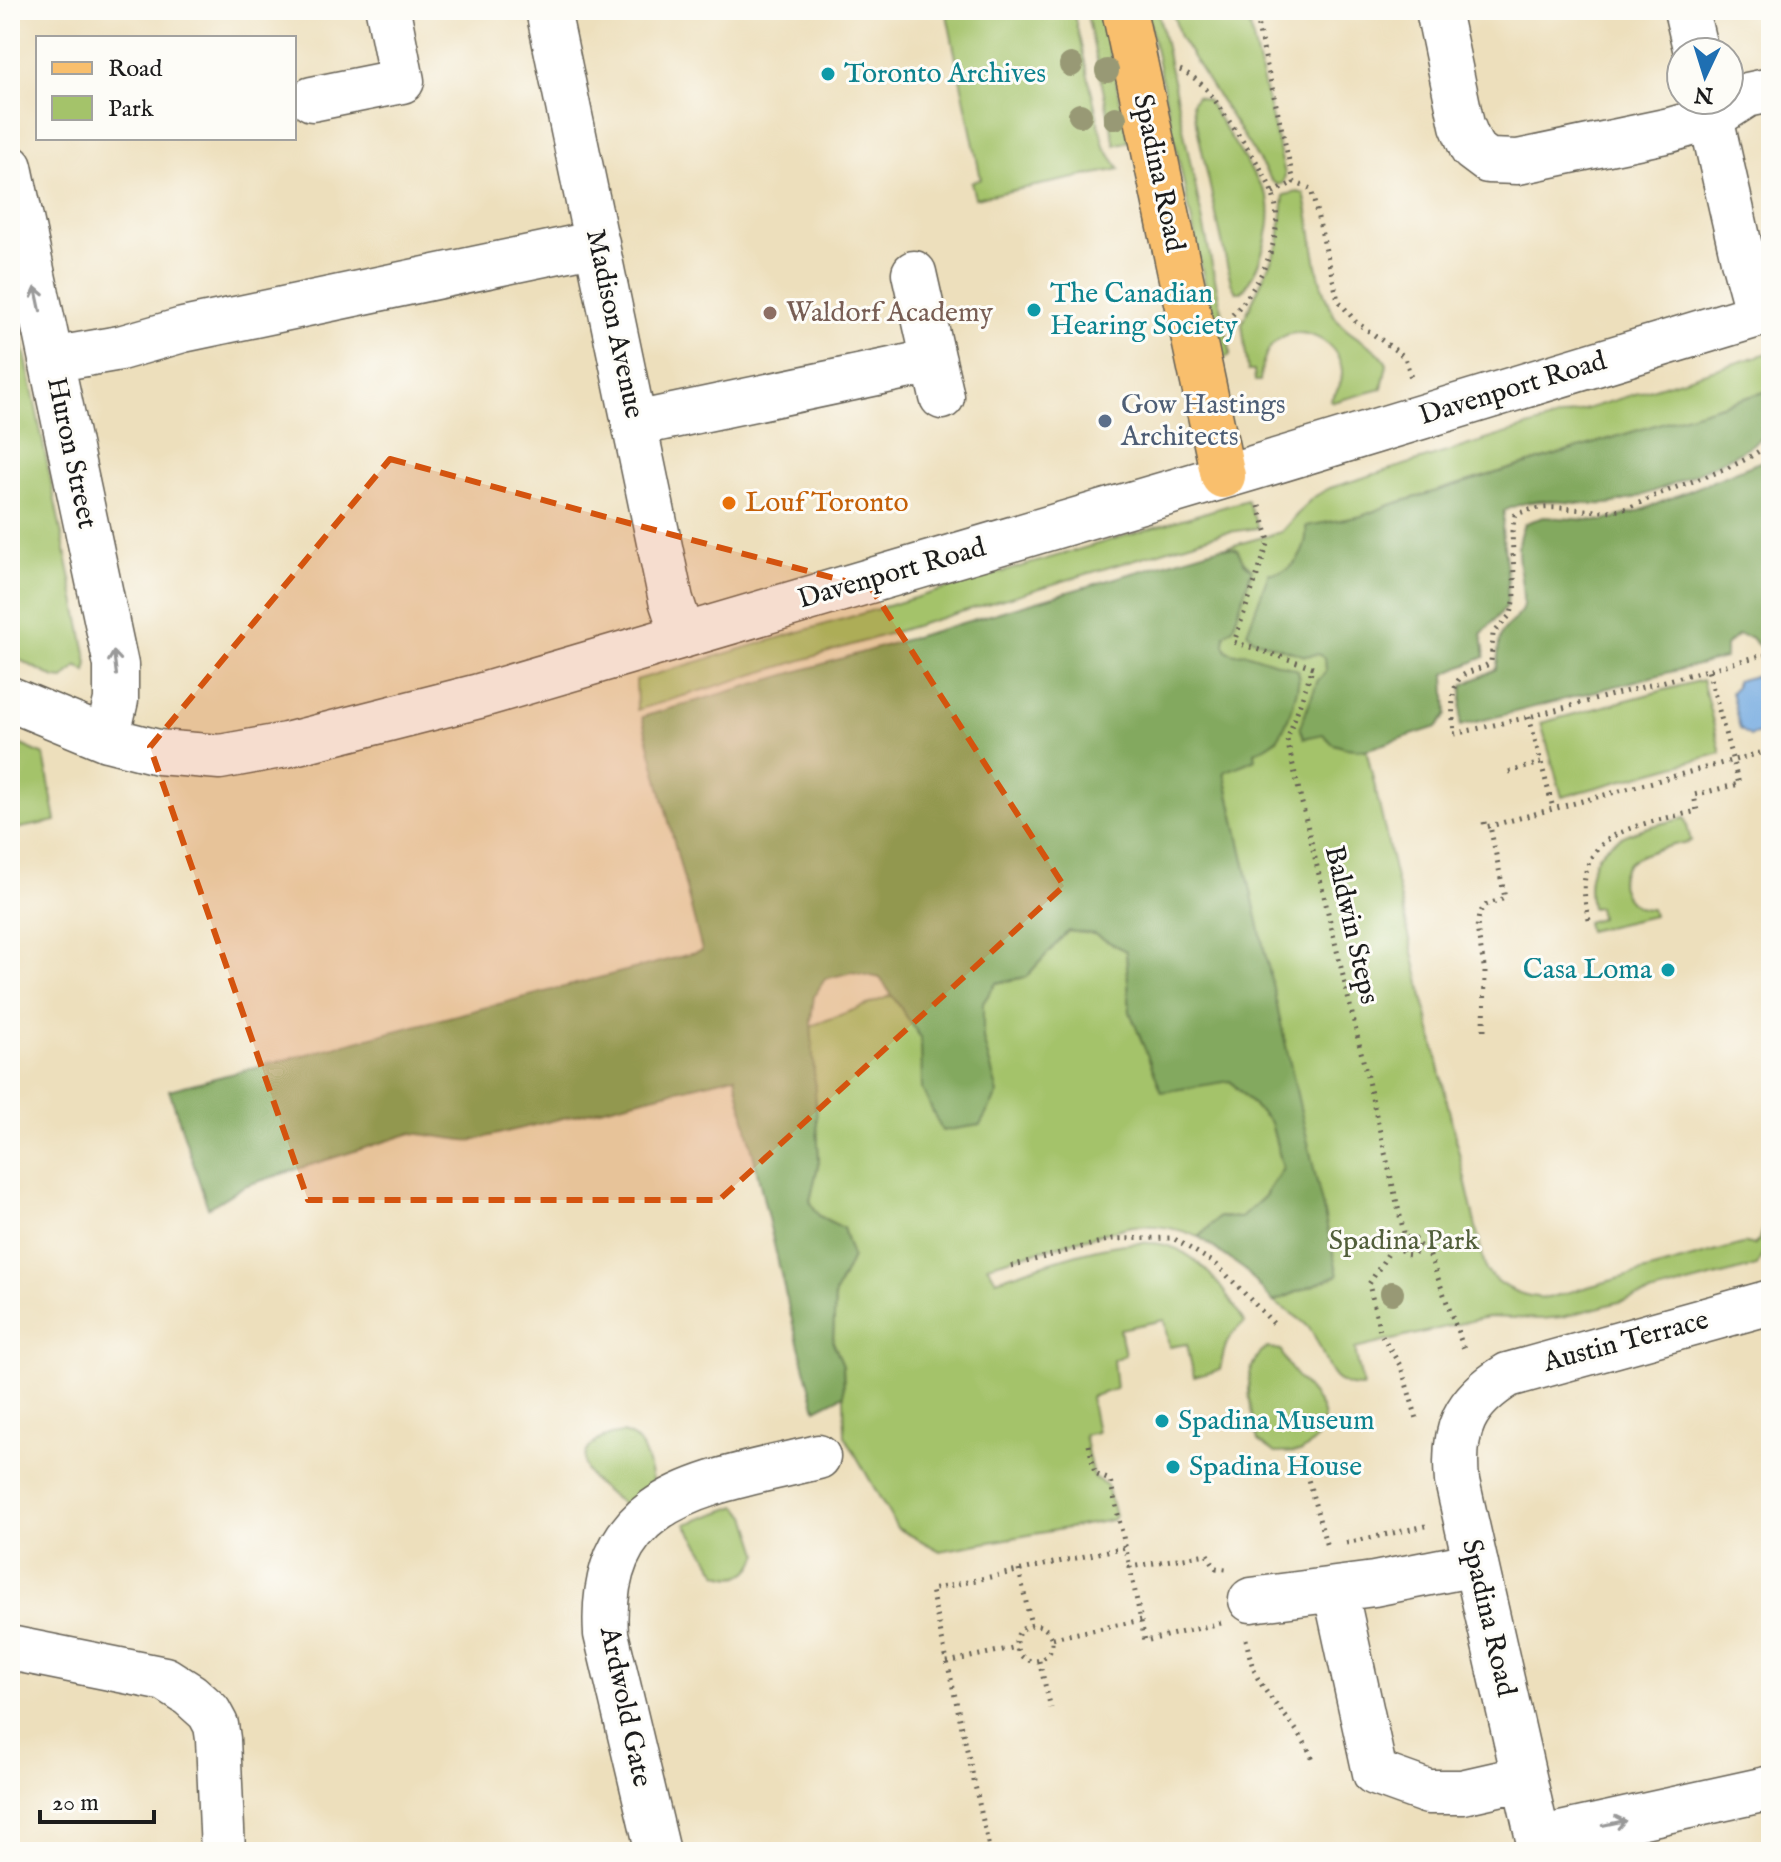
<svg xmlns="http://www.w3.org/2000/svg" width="1781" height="1862" font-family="'IM FELL English',serif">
<rect width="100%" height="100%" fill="#fdfcf7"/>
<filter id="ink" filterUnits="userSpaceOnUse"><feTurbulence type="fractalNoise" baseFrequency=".0125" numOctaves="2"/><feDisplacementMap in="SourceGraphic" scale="16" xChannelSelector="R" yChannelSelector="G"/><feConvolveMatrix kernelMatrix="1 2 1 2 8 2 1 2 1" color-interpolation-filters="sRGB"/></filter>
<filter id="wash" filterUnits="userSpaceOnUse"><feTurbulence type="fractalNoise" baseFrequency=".006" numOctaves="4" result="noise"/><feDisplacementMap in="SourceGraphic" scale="32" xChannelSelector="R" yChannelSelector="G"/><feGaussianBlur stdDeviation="1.8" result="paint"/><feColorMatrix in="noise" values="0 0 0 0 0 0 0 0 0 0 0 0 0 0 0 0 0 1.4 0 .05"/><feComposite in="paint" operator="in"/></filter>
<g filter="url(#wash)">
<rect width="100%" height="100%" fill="#eddfbc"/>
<path fill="#a4c36a" stroke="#607043" stroke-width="2" d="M 946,10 L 1073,10 L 1104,146 L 1120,169 L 975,198 L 971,182 L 981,179 Z
M 1086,10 L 1101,10 L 1129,141 L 1115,145 Z
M 1147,10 L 1158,10 L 1230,350 L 1230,355 L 1221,360 Z
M 1172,10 L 1246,10 L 1285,174 L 1284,183 L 1278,185 L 1272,181 L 1180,37 Z
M 1197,96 L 1207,100 L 1268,197 C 1274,224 1260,272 1241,292 L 1236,292 L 1231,283 L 1193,109 L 1192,103 Z
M 1298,192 L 1304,194 C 1315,233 1313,279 1334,315 C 1347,338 1375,342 1387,364 L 1382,389 L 1333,402 L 1330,400 C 1378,348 1266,290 1260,381 L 1255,381 L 1254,371 L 1248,371 L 1242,324 L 1279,243 L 1284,195 Z
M 10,281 L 88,663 L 86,672 L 77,666 L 64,679 L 55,678 L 10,655 Z
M 1771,352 L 1771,390 L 1387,506 L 1362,516 L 1343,648 L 1486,1271 C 1505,1289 1521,1297 1548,1298 L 1746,1243 L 1754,1245 L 1759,1240 L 1762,1229 L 1765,1248 L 1757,1266 L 1562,1317 L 1541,1319 L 1487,1317 L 1355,1349 L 1363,1387 C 1322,1388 1329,1353 1309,1328 C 1300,1317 1284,1309 1273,1302 L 1337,1276 L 1224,771 L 1180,560 L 1281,532 L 1312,498 L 1330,488 Z
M 1247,500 L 1258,528 L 1222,533 L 637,710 L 636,680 Z
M 1702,680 L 1721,753 L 1562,797 L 1541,723 Z
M 10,740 L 44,755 L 56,821 L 10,830 Z
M 1685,818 L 1691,841 C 1665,848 1605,855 1625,895 C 1631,906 1640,909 1651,909 L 1653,916 L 1588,931 L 1586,922 L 1600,918 L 1598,907 L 1591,908 C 1578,838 1632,831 1685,818 Z
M 1067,931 L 1094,934 L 1126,951 L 1130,1012 L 1230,1081 L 1271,1123 L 1283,1168 L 1264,1197 L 1241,1218 L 1219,1217 L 1199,1237 C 1175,1227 1153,1223 1127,1227 L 987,1265 L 996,1280 C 1040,1266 1125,1232 1169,1246 C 1202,1256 1228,1294 1245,1323 C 1226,1335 1224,1349 1220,1370 L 1194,1377 L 1187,1344 L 1169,1347 L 1164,1320 L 1120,1329 L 1125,1355 L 1113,1360 L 1116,1389 L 1090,1397 L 1097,1432 L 1084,1435 L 1093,1477 L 1107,1485 L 1115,1516 L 1112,1520 L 940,1551 L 897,1528 L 845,1436 L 843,1366 L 833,1342 L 835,1294 L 852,1257 L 843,1228 L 819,1216 L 810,1201 L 819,1161 L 811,1026 L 893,995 L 921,1038 L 923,1089 L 997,1093 L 983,1039 L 983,1003 L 996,983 L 1026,977 Z
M 1267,1348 L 1281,1350 C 1292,1388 1357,1411 1302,1452 L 1275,1453 L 1258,1441 C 1252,1412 1237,1368 1267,1348 Z
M 622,1433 C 646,1438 647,1462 653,1483 L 626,1506 C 614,1497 600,1489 591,1478 C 572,1452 598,1436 622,1433 Z
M 737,1506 L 747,1516 L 759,1553 C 753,1574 738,1582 718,1573 L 686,1524 Z"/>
<path fill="#83a95e" stroke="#50623d" stroke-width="2" d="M 1771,390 L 1771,431 C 1743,455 1643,501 1607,504 C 1571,506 1538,492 1504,511 L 1502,529 L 1508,579 L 1507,606 L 1482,634 L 1485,657 L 1445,674 L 1447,715 L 1437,727 L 1365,750 L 1346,748 L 1333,744 L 1323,734 L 1304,738 L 1300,727 L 1318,680 L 1326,672 L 1325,658 L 1318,654 L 1305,656 L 1253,639 L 1247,632 L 1269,573 C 1296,574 1308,549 1306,526 L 1362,516 L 1387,506 Z
M 1771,453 L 1771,645 L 1761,648 L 1750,637 L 1738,635 L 1725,646 L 1725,658 L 1460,726 L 1463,685 L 1496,669 C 1500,656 1496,645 1502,633 C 1508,621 1523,618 1523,603 C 1524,575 1510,549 1525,523 L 1544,517 L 1603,521 L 1637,512 L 1767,459 Z
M 1221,547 L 1237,549 L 1244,562 L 1252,569 L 1233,628 L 1225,634 L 1224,644 L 1227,651 L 1235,654 L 1246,653 L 1298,670 C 1302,683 1287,726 1278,738 C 1271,745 1264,748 1255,752 L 1256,759 L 1224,772 L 1338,1275 L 1273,1302 L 1245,1270 L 1199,1237 L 1219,1217 L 1241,1218 L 1264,1197 L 1283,1168 L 1271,1123 L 1230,1081 L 1162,1092 L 1130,1012 L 1126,951 L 1094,934 L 1068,931 L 1026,977 L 996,983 L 983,1003 L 983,1039 L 998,1093 L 980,1125 L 942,1131 L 922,1089 L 921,1038 L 880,978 L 852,972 L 825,979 L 814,996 L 811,1021 L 819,1161 L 810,1201 L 819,1216 L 843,1228 L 852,1257 L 835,1294 L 833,1342 L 843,1365 L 844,1395 L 816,1409 L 789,1309 L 735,1076 L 470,1141 L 412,1133 L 244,1186 L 208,1208 L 169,1090 L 702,951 L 642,717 Z"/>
<path fill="#72a9e0" stroke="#47627e" stroke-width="2" d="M 1759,675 L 1764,681 L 1771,681 L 1771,730 L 1750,736 L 1740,729 L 1731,692 L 1736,687 L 1736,681 Z"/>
</g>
<g filter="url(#ink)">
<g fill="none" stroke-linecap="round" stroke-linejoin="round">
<g stroke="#656054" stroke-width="47">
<path id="minor" d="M 548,10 L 671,600 L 683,636
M 1438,10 L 1462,125 L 1472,149 L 1488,161 L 1518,162 L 1670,130 L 1711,118 L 1747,95 L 1771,90
M 1686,10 L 1696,52
M 312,99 L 402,81 L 388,10
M 1707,100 L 1743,260 L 1758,315
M 10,167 L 116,665 L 116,700 L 107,739
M 914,273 L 942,397
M 51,360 L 120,348 L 183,330 L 597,243
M 635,424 L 934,361
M 10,699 L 107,739 L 158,752 L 220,757 L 286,745 L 479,696 L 1253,468 L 1771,311
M 1335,1589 L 1375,1773 L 1428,1792 L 1462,1792 L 1524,1778
M 1251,1600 L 1374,1584 L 1476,1564
M 10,1648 L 165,1679 L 190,1695 L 209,1712 L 216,1725 L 218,1739 L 223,1852
M 1538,1839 L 1771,1788
M 658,1852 L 606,1634 C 597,1491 709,1484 818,1457
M 1541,1852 L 1457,1481 C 1452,1429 1464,1402 1508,1375 L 1771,1302"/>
</g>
<g stroke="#656054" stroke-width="47">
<path id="major" d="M 1124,10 L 1223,476"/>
</g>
<path stroke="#656054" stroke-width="5" stroke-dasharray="2 6" stroke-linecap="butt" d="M 1254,10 L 1294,182 L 1311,189 L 1338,300 L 1356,322 L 1405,357 L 1411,378
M 1180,70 C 1206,81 1217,104 1233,127 C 1247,148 1265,171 1273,195 C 1287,235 1258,290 1230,317
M 1273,193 L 1294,182
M 1771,442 C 1741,468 1695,479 1659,494 C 1646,499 1632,508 1619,510 C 1584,515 1548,499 1515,515 L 1512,531 L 1515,598 L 1511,614 L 1493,634 L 1491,662 C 1483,669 1470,670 1462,676 C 1449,687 1453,718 1454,734 L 1529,717 L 1771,653
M 1259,506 L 1269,541 L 1234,642 L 1313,667 L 1287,740 L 1405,1237 L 1415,1239 L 1417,1244 L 1428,1251 L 1464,1349
M 1529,717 L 1553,808
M 1509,772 L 1541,763
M 1484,822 L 1485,827 L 1490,826 L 1771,750
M 1589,920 C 1566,832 1631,827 1697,811 L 1694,795 L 1739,784 L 1708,670
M 1484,1030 L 1485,972 L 1477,928 L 1479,914 L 1486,905 L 1505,898 L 1490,826
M 1405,1237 L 1399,1244 L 1403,1254 L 1412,1255 L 1417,1251 L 1417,1245
M 1399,1244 L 1391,1249 L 1369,1284 L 1380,1332 L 1401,1367 L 1418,1422
M 1011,1266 L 1112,1239 L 1173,1238 L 1216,1264 L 1277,1327
M 1089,1445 L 1095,1474 L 1110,1480 L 1130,1567
M 1304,1465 L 1327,1547
M 1346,1543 L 1426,1526
M 1019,1570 L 1031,1625
M 1221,1623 L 1145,1641 L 1130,1567 L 1207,1554 L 1216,1568 L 1226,1569
M1016 1643a18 18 0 1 1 36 0a18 18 0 1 1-36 0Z
M 1053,1638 L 1142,1620
M 1246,1639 C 1249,1654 1252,1669 1260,1682 C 1278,1712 1301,1728 1314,1762
M 1039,1661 L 1051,1708
M 947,1662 L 1017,1647
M 990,1852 L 931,1590 L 1126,1547"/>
<use href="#minor" stroke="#fff" stroke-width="44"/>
<use href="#major" stroke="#f9bf6d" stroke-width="44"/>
</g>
<g fill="#989975">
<circle cx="1071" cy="65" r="12"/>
<circle cx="1107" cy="71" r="12"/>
<circle cx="1080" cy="115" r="12"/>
<circle cx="1115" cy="118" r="12"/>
<circle cx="1392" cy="1293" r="12"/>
</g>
<defs><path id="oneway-shaft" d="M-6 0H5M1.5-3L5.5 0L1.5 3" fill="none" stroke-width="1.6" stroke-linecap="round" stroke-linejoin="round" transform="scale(2)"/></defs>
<g stroke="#999">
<use href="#oneway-shaft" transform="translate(38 299) rotate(-102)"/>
<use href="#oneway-shaft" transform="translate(115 663) rotate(-97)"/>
<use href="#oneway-shaft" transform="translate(1614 1823) rotate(-12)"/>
</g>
</g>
<path fill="#d4530e" fill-opacity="0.2" stroke="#d4530e" stroke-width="6" stroke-dasharray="16 10" stroke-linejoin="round" d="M 390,459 L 871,588 L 1064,886 L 719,1200 L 308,1200 L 150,747 Z"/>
<g fill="#0f9aa8" stroke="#fdfcf7" stroke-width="3">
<circle cx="828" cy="74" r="8"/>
<circle cx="1034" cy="310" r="8"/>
<circle cx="1668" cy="970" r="8"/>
<circle cx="1162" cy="1421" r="8"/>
<circle cx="1173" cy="1467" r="8"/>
</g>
<circle fill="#8d6e63" stroke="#fdfcf7" stroke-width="3" cx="770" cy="313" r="8"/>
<circle fill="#5c6f8a" stroke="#fdfcf7" stroke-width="3" cx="1105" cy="421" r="8"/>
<circle fill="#e8710a" stroke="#fdfcf7" stroke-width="3" cx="729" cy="503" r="8"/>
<g text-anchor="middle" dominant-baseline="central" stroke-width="6" stroke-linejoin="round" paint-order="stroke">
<g font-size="28" fill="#0d838f" stroke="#fdfcf7" text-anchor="start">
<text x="844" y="74">Toronto Archives</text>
<text x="1050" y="294">The Canadian<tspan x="1050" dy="32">Hearing Society</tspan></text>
<text x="1652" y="970" text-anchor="end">Casa Loma</text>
<text x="1178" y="1421">Spadina Museum</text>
<text x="1189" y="1467">Spadina House</text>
</g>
<g font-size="28" fill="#1c1c1c" stroke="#fdfcf7">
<text transform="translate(1158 173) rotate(78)">Spadina Road</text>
<text transform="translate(614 324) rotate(78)">Madison Avenue</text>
<text transform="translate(1513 389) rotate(-17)">Davenport Road</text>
<text transform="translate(71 453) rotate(78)">Huron Street</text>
<text transform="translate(892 574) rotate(-16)">Davenport Road</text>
<text transform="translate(1351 925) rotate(77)">Baldwin Steps</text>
<text transform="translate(1626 1342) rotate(-15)">Austin Terrace</text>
<text transform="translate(1488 1618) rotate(77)">Spadina Road</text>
<text transform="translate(625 1707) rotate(78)">Ardwold Gate</text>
</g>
<g font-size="28" fill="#785e54" stroke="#fdfcf7" text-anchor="start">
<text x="786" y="313">Waldorf Academy</text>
</g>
<g font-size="28" fill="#4e5e75" stroke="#fdfcf7" text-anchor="start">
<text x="1121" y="405">Gow Hastings<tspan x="1121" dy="32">Architects</tspan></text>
</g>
<g font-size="28" fill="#c56008" stroke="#fdfcf7" text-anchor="start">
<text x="745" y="503">Louf Toronto</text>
</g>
<g font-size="28" fill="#525f3b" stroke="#fdfcf7">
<text x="1404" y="1241">Spadina Park</text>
</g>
</g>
<rect width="1781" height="1862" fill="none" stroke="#fdfcf7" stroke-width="40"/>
<rect x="36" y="36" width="260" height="104" fill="#fdfcf7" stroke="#a3a29f" stroke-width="2"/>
<rect x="52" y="62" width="40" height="12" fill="#f9bf6d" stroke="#a3a29f" stroke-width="2"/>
<text x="108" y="76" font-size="24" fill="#1c1c1c">Road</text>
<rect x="52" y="96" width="40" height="24" fill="#a4c36a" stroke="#a3a29f" stroke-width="2"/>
<text x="108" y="116" font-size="24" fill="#1c1c1c">Park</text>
<g transform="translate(1705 76) rotate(184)"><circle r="38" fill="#fdfcf7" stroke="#a3a29f" stroke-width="2"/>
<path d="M0-6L14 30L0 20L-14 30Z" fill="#1f6fb2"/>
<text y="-12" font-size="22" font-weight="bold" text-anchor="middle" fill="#1c1c1c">N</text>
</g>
<path d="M40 1810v12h114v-12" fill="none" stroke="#1c1c1c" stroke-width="4"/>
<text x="52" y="1810" font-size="24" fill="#1c1c1c" stroke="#fdfcf7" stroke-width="6" paint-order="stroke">20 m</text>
</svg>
